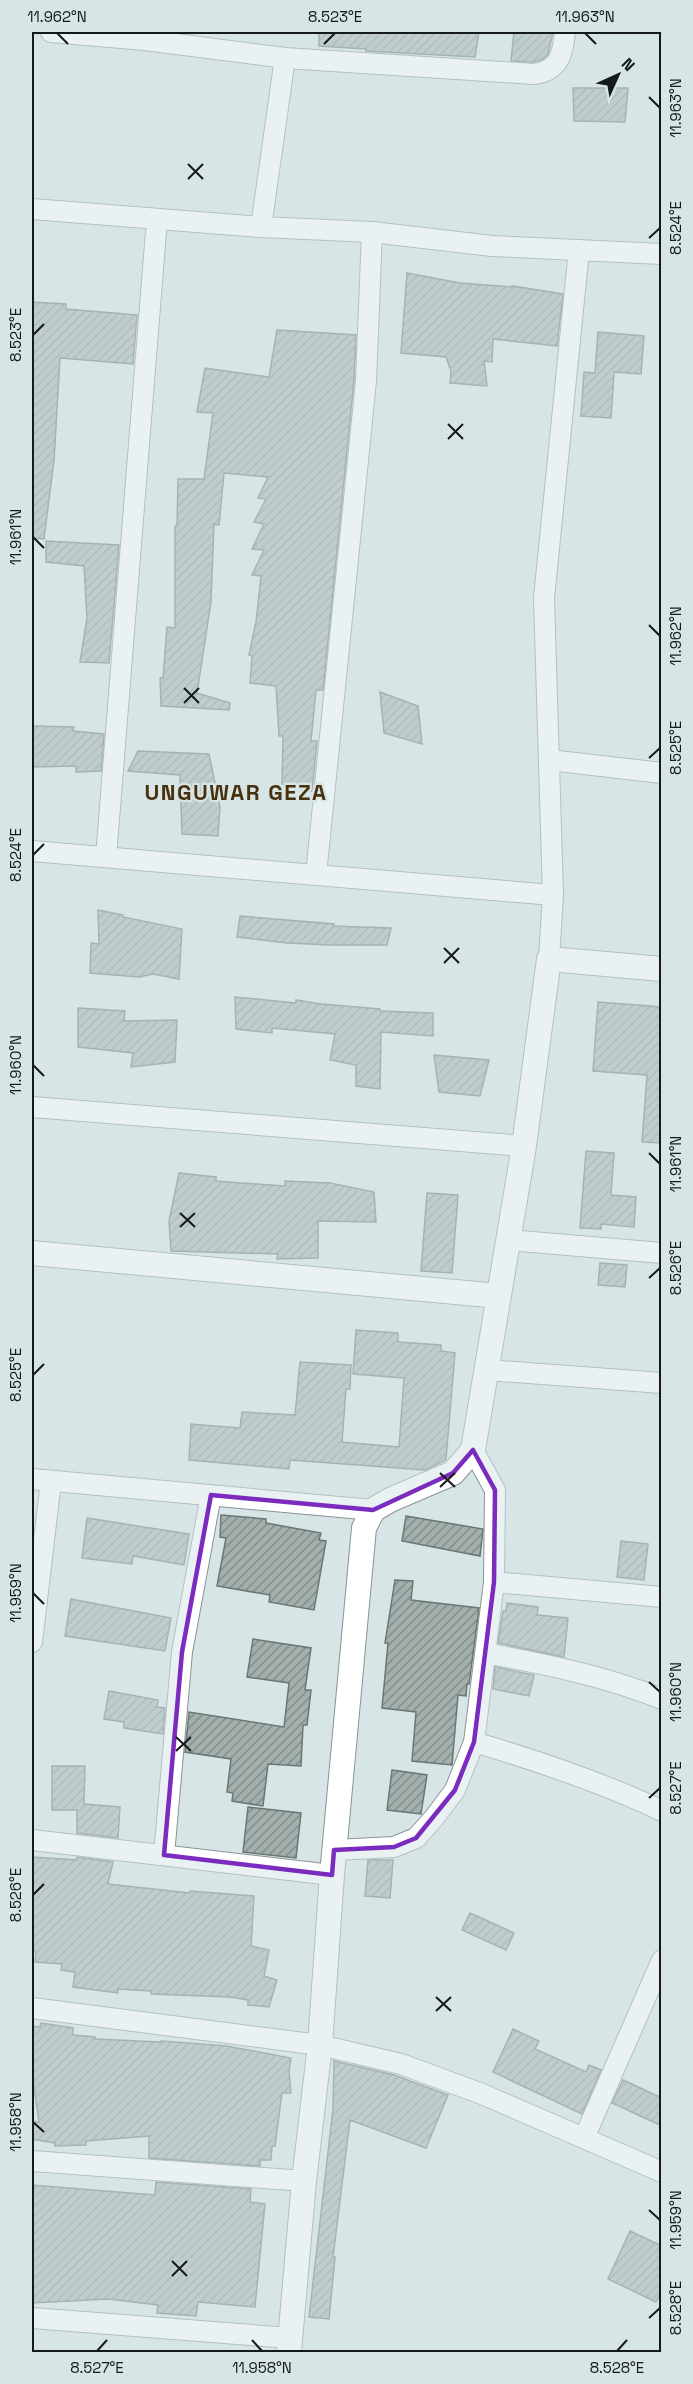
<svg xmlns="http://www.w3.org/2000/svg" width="693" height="2384" font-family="'Space Grotesk',sans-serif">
<defs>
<pattern id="building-hatch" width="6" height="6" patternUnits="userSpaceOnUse" patternTransform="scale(1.5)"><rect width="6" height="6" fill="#a2afac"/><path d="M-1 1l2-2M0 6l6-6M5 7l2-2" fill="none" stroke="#838e8b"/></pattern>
</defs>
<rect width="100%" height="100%" fill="#d7e5e7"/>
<path fill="url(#building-hatch)" stroke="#6a7774" stroke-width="1.5" d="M 319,32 L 479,32 L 475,57 L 366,51 L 366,49 L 319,46 Z
M 514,32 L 553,32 L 548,54 L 543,59 L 533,62 L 511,61 Z
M 573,88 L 628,88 L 625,122 L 574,121 Z
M 407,273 L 460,283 L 512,287 L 512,286 L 563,294 L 557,346 L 493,339 L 492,362 L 484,361 L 487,386 L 450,383 L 451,371 L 446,357 L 401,353 Z
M 32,302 L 66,304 L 66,309 L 137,315 L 133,364 L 60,358 L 54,460 L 44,539 L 32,538 Z
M 277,330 L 356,335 L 354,380 L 323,690 L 316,690 L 311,741 L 317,741 L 312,791 L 282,784 L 283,736 L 279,736 L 276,686 L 250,683 L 252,656 L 249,655 L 256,622 L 261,576 L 252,575 L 264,550 L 252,549 L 264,524 L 254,522 L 266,499 L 258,498 L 268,477 L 224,473 L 219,525 L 214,524 L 211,602 L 197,693 L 230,703 L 229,710 L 161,706 L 160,678 L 163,678 L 167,627 L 175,628 L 175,526 L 177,526 L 178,479 L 204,479 L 213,413 L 197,412 L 205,368 L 269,377 Z
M 598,332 L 644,336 L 641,374 L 614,372 L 611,418 L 581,416 L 584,372 L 595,373 Z
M 46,541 L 119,545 L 109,663 L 80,662 L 87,618 L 84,566 L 46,562 Z
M 380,692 L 418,706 L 422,744 L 384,733 Z
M 32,726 L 74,727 L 73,731 L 104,734 L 101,771 L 76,772 L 76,766 L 32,767 Z
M 138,751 L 209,754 L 220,807 L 218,836 L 182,834 L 180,775 L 128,771 Z
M 98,910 L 123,915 L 123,917 L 182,929 L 179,979 L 153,974 L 139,977 L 90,973 L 91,943 L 99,944 Z
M 240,916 L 334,924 L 333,926 L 391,928 L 387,945 L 331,945 L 287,943 L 237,937 Z
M 235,997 L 296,1003 L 296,1000 L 321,1004 L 380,1009 L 380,1011 L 433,1013 L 433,1036 L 381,1032 L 380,1089 L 356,1086 L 356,1065 L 330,1060 L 335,1034 L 272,1028 L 272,1033 L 236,1029 Z
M 598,1002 L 662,1007 L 662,1143 L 642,1142 L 647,1075 L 593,1071 Z
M 78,1008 L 125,1011 L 124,1021 L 177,1020 L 175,1062 L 131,1067 L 133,1053 L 78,1047 Z
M 434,1055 L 489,1060 L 480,1096 L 439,1092 Z
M 586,1151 L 614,1153 L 611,1195 L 636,1197 L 634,1227 L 601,1224 L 601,1229 L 580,1228 Z
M 179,1173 L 216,1177 L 216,1181 L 285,1186 L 285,1181 L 330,1183 L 374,1192 L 376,1222 L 318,1221 L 318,1258 L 277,1259 L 278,1254 L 171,1251 L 169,1221 Z
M 427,1193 L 458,1195 L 452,1273 L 421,1271 Z
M 600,1263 L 627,1265 L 625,1287 L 598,1285 Z
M 356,1330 L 398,1333 L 398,1342 L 441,1345 L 441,1351 L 455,1353 L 446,1459 L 444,1461 L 425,1470 L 290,1460 L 289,1469 L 189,1460 L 191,1424 L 240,1428 L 242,1412 L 295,1415 L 300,1362 L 351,1365 L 350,1389 L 346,1389 L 342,1442 L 399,1447 L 404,1378 L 353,1374 Z
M 221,1515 L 266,1519 L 266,1523 L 321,1533 L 319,1540 L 326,1541 L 314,1610 L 269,1602 L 270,1595 L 217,1586 L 226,1538 L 220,1537 Z
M 406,1516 L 483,1529 L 480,1556 L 402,1541 Z
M 87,1518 L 189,1534 L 184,1565 L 133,1556 L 132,1564 L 82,1558 Z
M 621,1541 L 648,1544 L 644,1580 L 617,1577 Z
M 395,1580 L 413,1581 L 411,1600 L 479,1608 L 469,1684 L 467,1684 L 466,1696 L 458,1695 L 452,1765 L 412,1761 L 416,1712 L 382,1708 L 388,1643 L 385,1643 Z
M 71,1599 L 171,1618 L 165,1651 L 65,1636 Z
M 507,1603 L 538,1607 L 537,1615 L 568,1618 L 564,1657 L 498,1643 L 503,1611 L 506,1611 Z
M 253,1639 L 311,1648 L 305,1690 L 311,1690 L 307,1725 L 303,1725 L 301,1766 L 268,1764 L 263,1806 L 232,1801 L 233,1793 L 227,1792 L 231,1759 L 185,1752 L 189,1712 L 284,1727 L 289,1683 L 247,1677 Z
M 495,1667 L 534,1675 L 529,1696 L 493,1689 Z
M 109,1691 L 158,1700 L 157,1707 L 165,1708 L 163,1734 L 124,1728 L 124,1722 L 104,1719 Z
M 52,1766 L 85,1766 L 84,1804 L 120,1807 L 118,1838 L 77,1833 L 77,1810 L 52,1810 Z
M 392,1770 L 427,1775 L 421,1814 L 387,1810 Z
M 248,1807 L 301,1813 L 296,1858 L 243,1852 Z
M 32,1857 L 77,1860 L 77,1857 L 113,1862 L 108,1884 L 190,1893 L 190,1891 L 254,1896 L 251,1946 L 269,1950 L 264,1976 L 277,1980 L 269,2007 L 248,2005 L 248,2000 L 230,1997 L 151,1994 L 151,1991 L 118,1989 L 118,1993 L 73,1987 L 75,1972 L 61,1970 L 62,1964 L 35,1962 L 36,1952 L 32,1951 Z
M 368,1860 L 393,1860 L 390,1898 L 365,1896 Z
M 470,1913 L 514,1933 L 506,1950 L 462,1930 Z
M 41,2023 L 73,2028 L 73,2035 L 95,2037 L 95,2039 L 160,2042 L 161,2041 L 227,2046 L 291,2058 L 289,2071 L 291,2093 L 282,2093 L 275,2146 L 272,2146 L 271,2160 L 260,2160 L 260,2166 L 149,2158 L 149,2136 L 86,2141 L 86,2145 L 55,2146 L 55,2143 L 32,2139 L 32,2121 L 39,2122 L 33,2080 L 32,2080 L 32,2026 L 40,2027 Z
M 513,2029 L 539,2041 L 535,2049 L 586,2072 L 589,2065 L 601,2070 L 582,2114 L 493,2072 Z
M 334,2061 L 394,2075 L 448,2095 L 426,2148 L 350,2120 L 333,2257 L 335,2257 L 329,2319 L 309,2317 L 333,2109 Z
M 623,2080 L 662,2098 L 662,2126 L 612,2103 Z
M 156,2182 L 251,2189 L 250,2202 L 265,2204 L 255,2307 L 198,2302 L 196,2316 L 157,2313 L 158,2305 L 108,2299 L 32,2303 L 32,2185 L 155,2195 Z
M 630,2231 L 662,2246 L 662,2291 L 656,2302 L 608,2279 Z"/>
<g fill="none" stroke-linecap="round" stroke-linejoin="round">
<g stroke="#879496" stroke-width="22">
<path id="minor" d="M 51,32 L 145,40 L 285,58 L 534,74 C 559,71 563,54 565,32
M 32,209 L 261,227 L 372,232 L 492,246 L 662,254
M 261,227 L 285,58
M 549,760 L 662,773
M 32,851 L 553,895
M 106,857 L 157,219
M 316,875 L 366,381 L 372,232
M 549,959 L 553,895 L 544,598 L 579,250
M 32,1107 L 524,1146
M 508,1240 L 662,1253
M 487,1370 L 662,1383
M 32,1479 L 373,1510
M 494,1582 L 662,1597
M 32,1642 L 51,1481
M 485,1653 C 545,1664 605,1676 662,1699
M 474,1742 C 538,1761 602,1782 662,1811
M 32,1840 L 332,1875
M 334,1850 L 394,1847 L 416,1838 L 434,1818 L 455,1790 L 474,1742 L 494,1582 L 495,1490 L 473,1450
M 164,1855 L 182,1652 L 211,1495
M 32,2008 L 320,2045 L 401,2064 L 482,2094 L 662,2172
M 584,2138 L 662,1960
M 32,2161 L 304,2181
M 32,2318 L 290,2338"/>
</g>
<g stroke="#879496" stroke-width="26">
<path id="tertiary" d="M 32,1253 L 499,1296
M 289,2352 L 304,2181 L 320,2045 L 332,1875 L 364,1528 L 373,1510 L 390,1500 L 453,1473 L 473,1450 L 524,1146 L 549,959 L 662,969"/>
</g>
<use href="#minor" stroke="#fff" stroke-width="20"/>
<use href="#tertiary" stroke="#fff" stroke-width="24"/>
</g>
<path d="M0 0H693V2384H0ZM 473,1450 L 495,1490 L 494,1582 L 474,1742 L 455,1790 L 416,1838 L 394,1847 L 334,1850 L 332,1875 L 164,1855 L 182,1652 L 211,1495 L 373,1510 L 453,1473 Z" fill="#d7e5e7" fill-opacity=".55" fill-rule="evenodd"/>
<path fill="none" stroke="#7b2cbf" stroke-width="4.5" stroke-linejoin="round" d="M 473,1450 L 495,1490 L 494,1582 L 474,1742 L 455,1790 L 416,1838 L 394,1847 L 334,1850 L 332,1875 L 164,1855 L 182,1652 L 211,1495 L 373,1510 L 453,1473 Z"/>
<path fill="none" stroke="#141919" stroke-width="2" d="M 57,33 L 68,44M 585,33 L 596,44M 324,44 L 335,33M 649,97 L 660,108M 188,164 L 203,179M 188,179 L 203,164M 649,238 L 660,228M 33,335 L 44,324M 448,424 L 463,439M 448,439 L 463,424M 33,537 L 44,548M 649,625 L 660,636M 184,688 L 199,703M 184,703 L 199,688M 649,758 L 660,748M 33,855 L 44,844M 444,948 L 459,963M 444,963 L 459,948M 33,1065 L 44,1076M 649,1153 L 660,1164M 180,1213 L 195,1227M 180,1227 L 195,1213M 649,1278 L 660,1268M 33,1375 L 44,1364M 440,1473 L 455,1487M 440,1487 L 455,1473M 33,1593 L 44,1604M 649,1682 L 660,1692M 176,1737 L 191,1751M 176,1751 L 191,1737M 649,1798 L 660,1788M 33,1895 L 44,1884M 436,1997 L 451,2011M 436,2011 L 451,1997M 33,2122 L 44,2132M 649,2210 L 660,2220M 172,2261 L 187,2276M 172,2276 L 187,2261M 649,2318 L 660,2308M 252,2340 L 262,2351M 97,2351 L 107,2340M 617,2351 L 627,2340"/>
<g text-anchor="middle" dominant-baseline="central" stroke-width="4.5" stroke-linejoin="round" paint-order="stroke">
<g font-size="22" font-weight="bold" letter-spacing="1.5" fill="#48320d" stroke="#d7e5e7">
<text x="236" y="792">UNGUWAR GEZA</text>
</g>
</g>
<rect width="693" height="2384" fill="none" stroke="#d7e5e7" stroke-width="66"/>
<g transform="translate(618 75) rotate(45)" stroke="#d7e5e7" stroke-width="4.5" paint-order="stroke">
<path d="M0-4.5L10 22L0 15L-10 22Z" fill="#141919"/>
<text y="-9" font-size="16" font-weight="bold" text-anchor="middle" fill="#141919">N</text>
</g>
<rect x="33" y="33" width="627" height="2318" fill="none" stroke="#141919" stroke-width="2"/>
<g font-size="15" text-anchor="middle" fill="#141919">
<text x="57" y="22">11.962°N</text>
<text x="335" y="22">8.523°E</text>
<text x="585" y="22">11.963°N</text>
<text transform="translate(676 108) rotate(-90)" y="5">11.963°N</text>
<text transform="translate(676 228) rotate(-90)" y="5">8.524°E</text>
<text transform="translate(16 335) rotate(-90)" y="5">8.523°E</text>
<text transform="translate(16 537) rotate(-90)" y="5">11.961°N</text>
<text transform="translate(676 636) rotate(-90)" y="5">11.962°N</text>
<text transform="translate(676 748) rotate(-90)" y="5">8.525°E</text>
<text transform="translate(16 855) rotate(-90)" y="5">8.524°E</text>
<text transform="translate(16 1065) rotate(-90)" y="5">11.960°N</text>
<text transform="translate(676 1164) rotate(-90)" y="5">11.961°N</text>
<text transform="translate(676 1268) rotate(-90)" y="5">8.526°E</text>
<text transform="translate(16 1375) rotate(-90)" y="5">8.525°E</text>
<text transform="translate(16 1593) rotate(-90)" y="5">11.959°N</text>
<text transform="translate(676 1692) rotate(-90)" y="5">11.960°N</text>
<text transform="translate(676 1788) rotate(-90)" y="5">8.527°E</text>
<text transform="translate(16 1895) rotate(-90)" y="5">8.526°E</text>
<text transform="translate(16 2122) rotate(-90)" y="5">11.958°N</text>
<text transform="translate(676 2220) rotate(-90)" y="5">11.959°N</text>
<text transform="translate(676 2308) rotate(-90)" y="5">8.528°E</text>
<text x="97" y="2373">8.527°E</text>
<text x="262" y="2373">11.958°N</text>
<text x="617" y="2373">8.528°E</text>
</g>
</svg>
